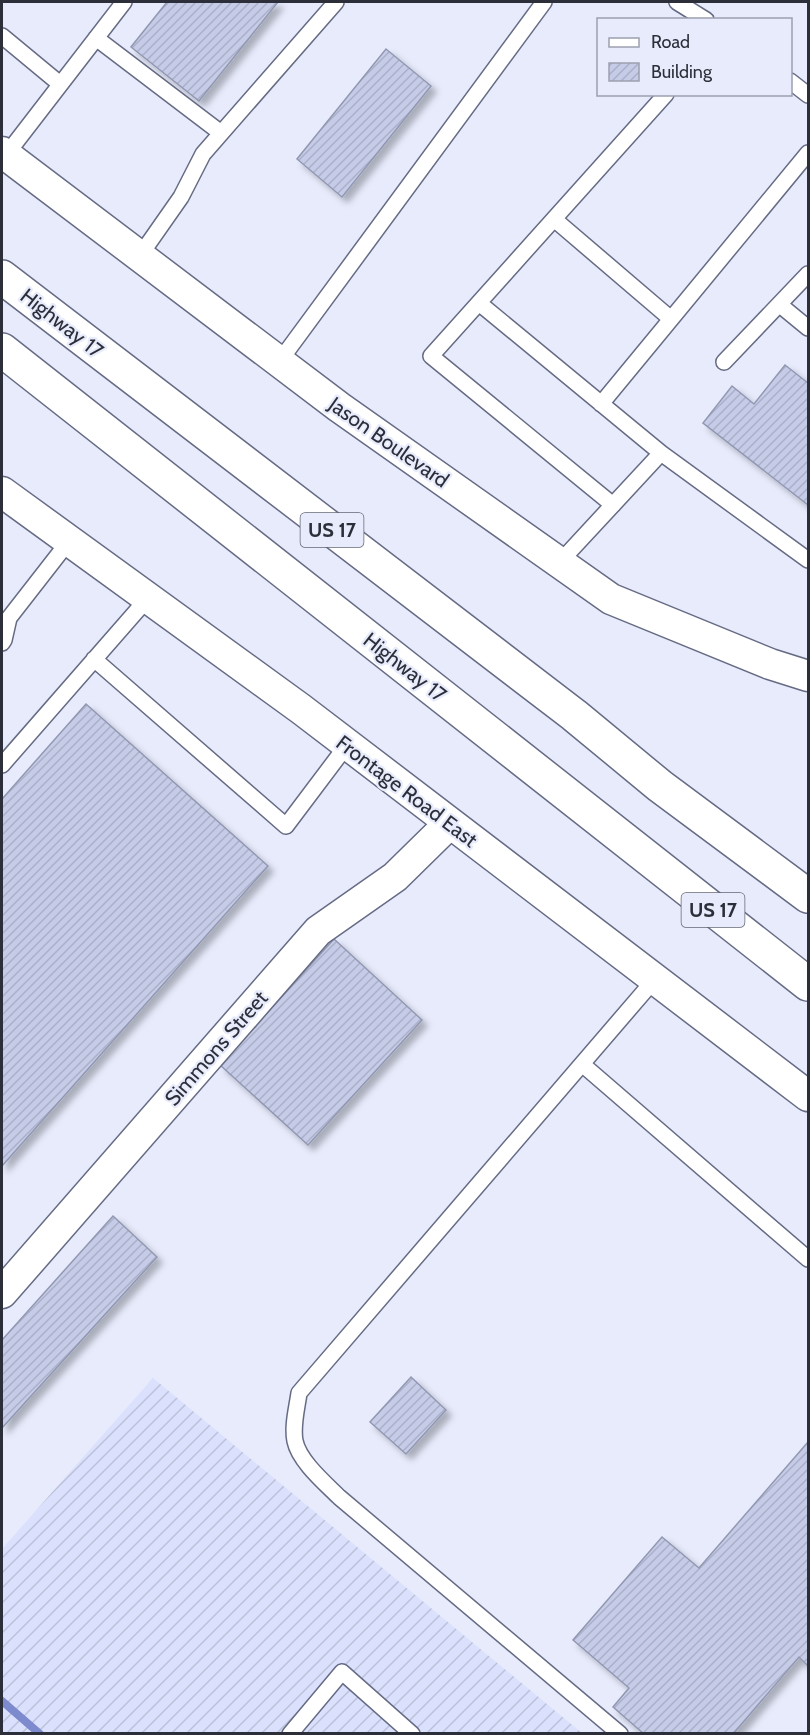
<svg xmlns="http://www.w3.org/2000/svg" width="810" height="1735" font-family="Cabin,sans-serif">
<defs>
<pattern id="industrial-furrows" width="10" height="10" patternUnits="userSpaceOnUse" patternTransform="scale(1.5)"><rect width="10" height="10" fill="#dbe1fd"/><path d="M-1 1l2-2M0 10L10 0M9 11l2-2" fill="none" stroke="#bcc1da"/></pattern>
<pattern id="building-hatch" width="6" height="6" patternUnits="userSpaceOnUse" patternTransform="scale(1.5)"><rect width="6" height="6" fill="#c6cce7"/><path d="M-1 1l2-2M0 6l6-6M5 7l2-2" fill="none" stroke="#aab0c7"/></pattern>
<filter id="shadow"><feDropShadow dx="5.5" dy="5.5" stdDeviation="3" flood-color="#0004"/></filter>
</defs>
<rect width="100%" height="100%" fill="#e7ebfc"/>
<path fill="url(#industrial-furrows)" d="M 153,1378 L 582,1733 L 2,1734 L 2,1549 Z"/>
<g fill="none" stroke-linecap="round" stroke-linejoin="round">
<path stroke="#7d8ace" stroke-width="8" d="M 2,1701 L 40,1734"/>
</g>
<path fill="url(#building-hatch)" stroke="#9298b2" stroke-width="1.5" filter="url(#shadow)" d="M 167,2 L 278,2 L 199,101 L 131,47 Z
M 386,49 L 431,86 L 342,197 L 297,159 Z
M 785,365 L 808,383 L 808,505 L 703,423 L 732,386 L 754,404 Z
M 86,704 L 268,866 L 2,1166 L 2,799 Z
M 334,939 L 422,1020 L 308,1145 L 220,1065 Z
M 113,1216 L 157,1257 L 2,1428 L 2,1340 Z
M 411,1377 L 446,1410 L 406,1454 L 370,1422 Z
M 808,1442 L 808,1666 L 799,1657 L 733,1734 L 644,1734 L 613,1707 L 629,1688 L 573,1640 L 662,1537 L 699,1568 Z"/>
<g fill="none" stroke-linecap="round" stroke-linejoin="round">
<g stroke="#666b84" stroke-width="18">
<path id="lane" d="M 677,2 L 706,20
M 2,36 L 60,84
M 96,38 L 221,133
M 790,81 L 808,95
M 6,155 L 124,2
M 554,219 L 671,319
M 139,257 L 181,197 L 203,154 L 336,2
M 479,303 L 661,453
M 780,305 L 808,328
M 279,362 L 544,2
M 724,362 L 808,274
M 601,404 L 808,153
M 613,505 L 431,356 L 666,94
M 559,563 L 661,453 L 808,560
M 2,643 L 4,640 L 9,618 L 69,541
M 94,659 L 286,826 L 347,745
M 2,765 L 148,598
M 582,1064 L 808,1259
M 290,1734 L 342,1672 L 412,1734
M 620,1734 L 339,1497 C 325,1483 299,1461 295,1441 C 292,1426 297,1408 299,1393 L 655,979"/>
</g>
<g stroke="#666b84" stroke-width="33">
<path id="street" d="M 2,152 L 339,407 L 611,599 L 770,664 L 808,676
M 2,492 L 301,709 L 808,1096
M 2,1293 L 318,931 L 395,877 L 450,823"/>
</g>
<g stroke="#666b84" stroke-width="36">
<path id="highway" d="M 2,277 L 574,715 L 660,786 L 808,896
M 2,350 L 808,984"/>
</g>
<use href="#lane" stroke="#fff" stroke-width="15"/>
<use href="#street" stroke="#fff" stroke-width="30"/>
<use href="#highway" stroke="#fff" stroke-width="33"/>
</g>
<g text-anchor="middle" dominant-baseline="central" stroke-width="4.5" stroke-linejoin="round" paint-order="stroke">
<g fill="#e7ebfc" stroke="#646774" stroke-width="1.5">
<rect x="300.5" y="513" width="63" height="34" rx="4.5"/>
<rect x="681.5" y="893" width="63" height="34" rx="4.5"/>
</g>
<g font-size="20" font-weight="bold" fill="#2c2f39">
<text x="332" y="530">US 17</text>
<text x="713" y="910">US 17</text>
</g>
<g font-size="21" fill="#2c2f39" stroke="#e7ebfc">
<text transform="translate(62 323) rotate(38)">Highway 17</text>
<text transform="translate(389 442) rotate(35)">Jason Boulevard</text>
<text transform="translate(405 667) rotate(38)">Highway 17</text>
<text transform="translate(407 791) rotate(37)">Frontage Road East</text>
<text transform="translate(216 1048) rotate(-49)">Simmons Street</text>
</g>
</g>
<rect width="810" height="1735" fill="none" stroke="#2c2f39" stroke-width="6"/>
<rect x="597" y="18" width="195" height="78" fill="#e7ebfc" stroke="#9ca0ae" stroke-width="1.5"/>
<rect x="609" y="38" width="30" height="9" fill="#ffffff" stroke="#9ca0ae" stroke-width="1.5"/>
<text x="651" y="48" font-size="18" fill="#2c2f39">Road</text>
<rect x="609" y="63" width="30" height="18" fill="url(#building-hatch)" stroke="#9ca0ae" stroke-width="1.5"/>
<text x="651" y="78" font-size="18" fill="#2c2f39">Building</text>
</svg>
